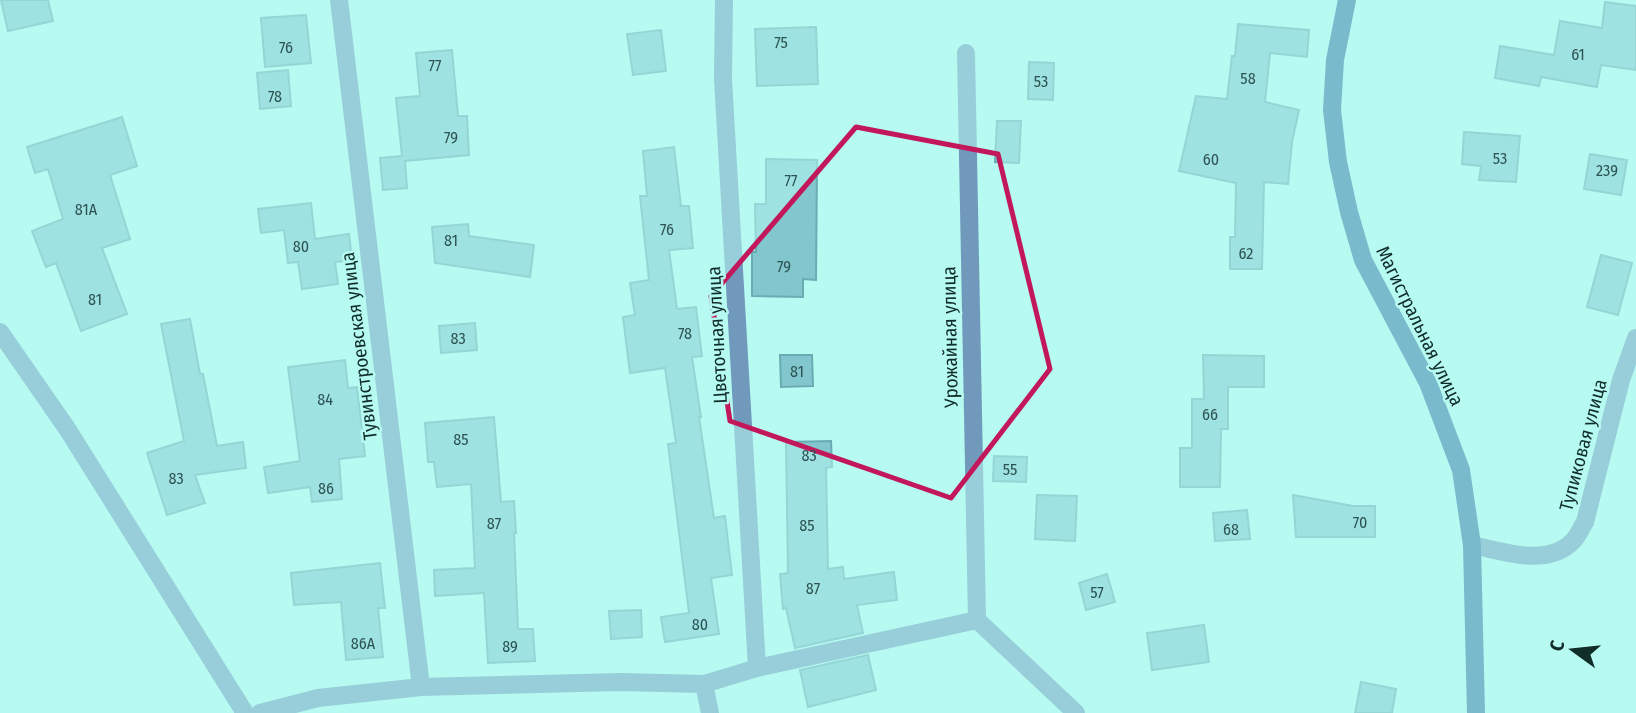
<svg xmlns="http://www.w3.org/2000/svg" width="1636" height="713" font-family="'Fira Sans Condensed',sans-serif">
<rect width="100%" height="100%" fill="#b6faf1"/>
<path fill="#82c6ce" stroke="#69acb4" stroke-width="2" d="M 1,0 L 48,0 L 53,21 L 8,31 Z
M 1605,2 L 1636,6 L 1636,70 L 1601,65 L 1597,87 L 1541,77 L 1539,86 L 1495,78 L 1500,46 L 1554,55 L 1560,21 L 1602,28 Z
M 306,15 L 311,63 L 265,67 L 261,18 Z
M 1238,24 L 1309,30 L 1307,57 L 1270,53 L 1265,102 L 1299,110 L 1292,142 L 1288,184 L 1264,182 L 1262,269 L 1230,269 L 1230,237 L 1235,237 L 1236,183 L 1179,171 L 1196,96 L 1227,99 L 1232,56 L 1235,56 Z
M 816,27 L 818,84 L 757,86 L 755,29 Z
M 661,30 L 666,71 L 633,75 L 627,34 Z
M 452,50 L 458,116 L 467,116 L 469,155 L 405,161 L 407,188 L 383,190 L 380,158 L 402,156 L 396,98 L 420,96 L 416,53 Z
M 1029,62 L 1054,63 L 1053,100 L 1028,99 Z
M 288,70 L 291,106 L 260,109 L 257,73 Z
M 122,117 L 137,166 L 110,175 L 130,239 L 102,248 L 127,314 L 81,331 L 56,263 L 46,267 L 32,231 L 63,219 L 48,169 L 35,173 L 27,147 Z
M 997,121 L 1021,121 L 1019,163 L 995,162 Z
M 1464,132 L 1520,136 L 1516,182 L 1479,180 L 1481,166 L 1462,164 Z
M 674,147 L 681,206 L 689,206 L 693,248 L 669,250 L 677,309 L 696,307 L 702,356 L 692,357 L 701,417 L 699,417 L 714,518 L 725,516 L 732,575 L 711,578 L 719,634 L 665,642 L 661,617 L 689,613 L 668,444 L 676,443 L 665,368 L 630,373 L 623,317 L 635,315 L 630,283 L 649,280 L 640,196 L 647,196 L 643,151 Z
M 1590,154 L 1627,160 L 1621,195 L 1584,189 Z
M 766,159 L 817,160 L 816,280 L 803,279 L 803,297 L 752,296 L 752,252 L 756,252 L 755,204 L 766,204 Z
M 311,203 L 315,239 L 349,234 L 352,260 L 335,262 L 338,284 L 302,289 L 298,262 L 288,263 L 284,230 L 261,233 L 258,209 Z
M 468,224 L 469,236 L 534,245 L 530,277 L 435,263 L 432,227 Z
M 1601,255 L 1632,263 L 1618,315 L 1587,307 Z
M 190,319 L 200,374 L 203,374 L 217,446 L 243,442 L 246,468 L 195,475 L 205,503 L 167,515 L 147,453 L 184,441 L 161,324 Z
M 475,323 L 477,350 L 441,353 L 439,326 Z
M 780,355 L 812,355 L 813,386 L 781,387 Z
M 1203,355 L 1264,356 L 1264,387 L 1228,387 L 1228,429 L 1221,429 L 1220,487 L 1180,487 L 1180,448 L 1192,448 L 1192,399 L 1204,399 Z
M 345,360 L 348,388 L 357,387 L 365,456 L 339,459 L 342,499 L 312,502 L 310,487 L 268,493 L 264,467 L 300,461 L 288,367 Z
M 494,417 L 501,502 L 514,501 L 516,533 L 514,533 L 518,629 L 533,629 L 535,661 L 488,663 L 484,593 L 435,596 L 434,570 L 475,568 L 471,484 L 437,487 L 434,462 L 428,462 L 425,423 Z
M 831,441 L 832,467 L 826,468 L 828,569 L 843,567 L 844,579 L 894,572 L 897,600 L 857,605 L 863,633 L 795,648 L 786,608 L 783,609 L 780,574 L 788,573 L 786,442 Z
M 994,456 L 1027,457 L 1026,482 L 993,481 Z
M 1037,495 L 1077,496 L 1075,541 L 1035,539 Z
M 1293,495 L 1353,506 L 1375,506 L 1375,537 L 1296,537 Z
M 1247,510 L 1250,539 L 1215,541 L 1213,513 Z
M 380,563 L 385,608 L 378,608 L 383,657 L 346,660 L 341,602 L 294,605 L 291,573 Z
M 1107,574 L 1115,602 L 1086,610 L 1079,583 Z
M 641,610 L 642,637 L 611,639 L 609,611 Z
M 1204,625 L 1209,662 L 1152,670 L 1147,633 Z
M 868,655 L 876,690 L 808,707 L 800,670 Z
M 1361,682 L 1396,689 L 1392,713 L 1355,713 Z"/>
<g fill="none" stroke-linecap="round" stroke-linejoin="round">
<path stroke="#7199bc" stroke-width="18" d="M 339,0 L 421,687
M 724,0 L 723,79 L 757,668
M 966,53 L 977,620
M 0,332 L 68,430 L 245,713
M 1472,545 C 1503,551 1547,568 1573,541 C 1578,536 1581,528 1585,522 L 1621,380 L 1636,338
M 704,684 L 710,713
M 260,713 L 318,698 L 421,687 L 621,682 L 704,684 L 757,668 L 977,620 L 1076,713"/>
<path stroke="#3070a3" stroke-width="18" d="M 1347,0 L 1335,60 L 1332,110 L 1338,162 L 1349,212 L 1363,260 L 1428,383 L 1461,470 L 1472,545 L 1476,713"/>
</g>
<path d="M0 0H1636V713H0ZM 856,127 L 998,154 L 1050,369 L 951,498 L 730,421 L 711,296 Z" fill="#b6faf1" fill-opacity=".55" fill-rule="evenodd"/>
<path fill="none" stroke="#c2185b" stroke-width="5" stroke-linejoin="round" d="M 856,127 L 998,154 L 1050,369 L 951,498 L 730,421 L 711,296 Z"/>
<g text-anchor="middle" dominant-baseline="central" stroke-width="5" stroke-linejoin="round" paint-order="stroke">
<g font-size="16" fill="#2d5352">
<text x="781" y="42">75</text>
<text x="286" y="47">76</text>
<text x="1578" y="54">61</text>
<text x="435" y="65">77</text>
<text x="1248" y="78">58</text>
<text x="1041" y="81">53</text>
<text x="275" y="96">78</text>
<text x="451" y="137">79</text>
<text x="1500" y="158">53</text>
<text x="1211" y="159">60</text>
<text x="1607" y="170">239</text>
<text x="791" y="180">77</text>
<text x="86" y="209">81А</text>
<text x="667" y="229">76</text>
<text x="451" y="240">81</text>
<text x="301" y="246">80</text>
<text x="1246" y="253">62</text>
<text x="784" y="266">79</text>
<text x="95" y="299">81</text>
<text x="685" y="333">78</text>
<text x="458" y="338">83</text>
<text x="797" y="371">81</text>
<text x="325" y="399">84</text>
<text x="1210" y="414">66</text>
<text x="461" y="439">85</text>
<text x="809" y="455">83</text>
<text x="1010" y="469">55</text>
<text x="176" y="478">83</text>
<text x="326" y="488">86</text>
<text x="1360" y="522">70</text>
<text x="494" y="523">87</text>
<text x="807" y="525">85</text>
<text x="1231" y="529">68</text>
<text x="813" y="588">87</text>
<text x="1097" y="592">57</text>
<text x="700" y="624">80</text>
<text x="363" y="643">86А</text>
<text x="510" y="646">89</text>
</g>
<g font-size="19" fill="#112d29" stroke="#b6faf1">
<text transform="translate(1420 326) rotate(64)">Магистральная улица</text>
<text transform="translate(717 335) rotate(-93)">Цветочная улица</text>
<text transform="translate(950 337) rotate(-91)">Урожайная улица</text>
<text transform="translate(359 346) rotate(-97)">Тувинстроевская улица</text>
<text transform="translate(1583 445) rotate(-75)">Тупиковая улица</text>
</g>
</g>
<g transform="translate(1573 650) rotate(285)" stroke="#b6faf1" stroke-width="5" paint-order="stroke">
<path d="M0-5L12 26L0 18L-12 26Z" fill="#112d29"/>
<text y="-10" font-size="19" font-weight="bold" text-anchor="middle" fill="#112d29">С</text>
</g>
</svg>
